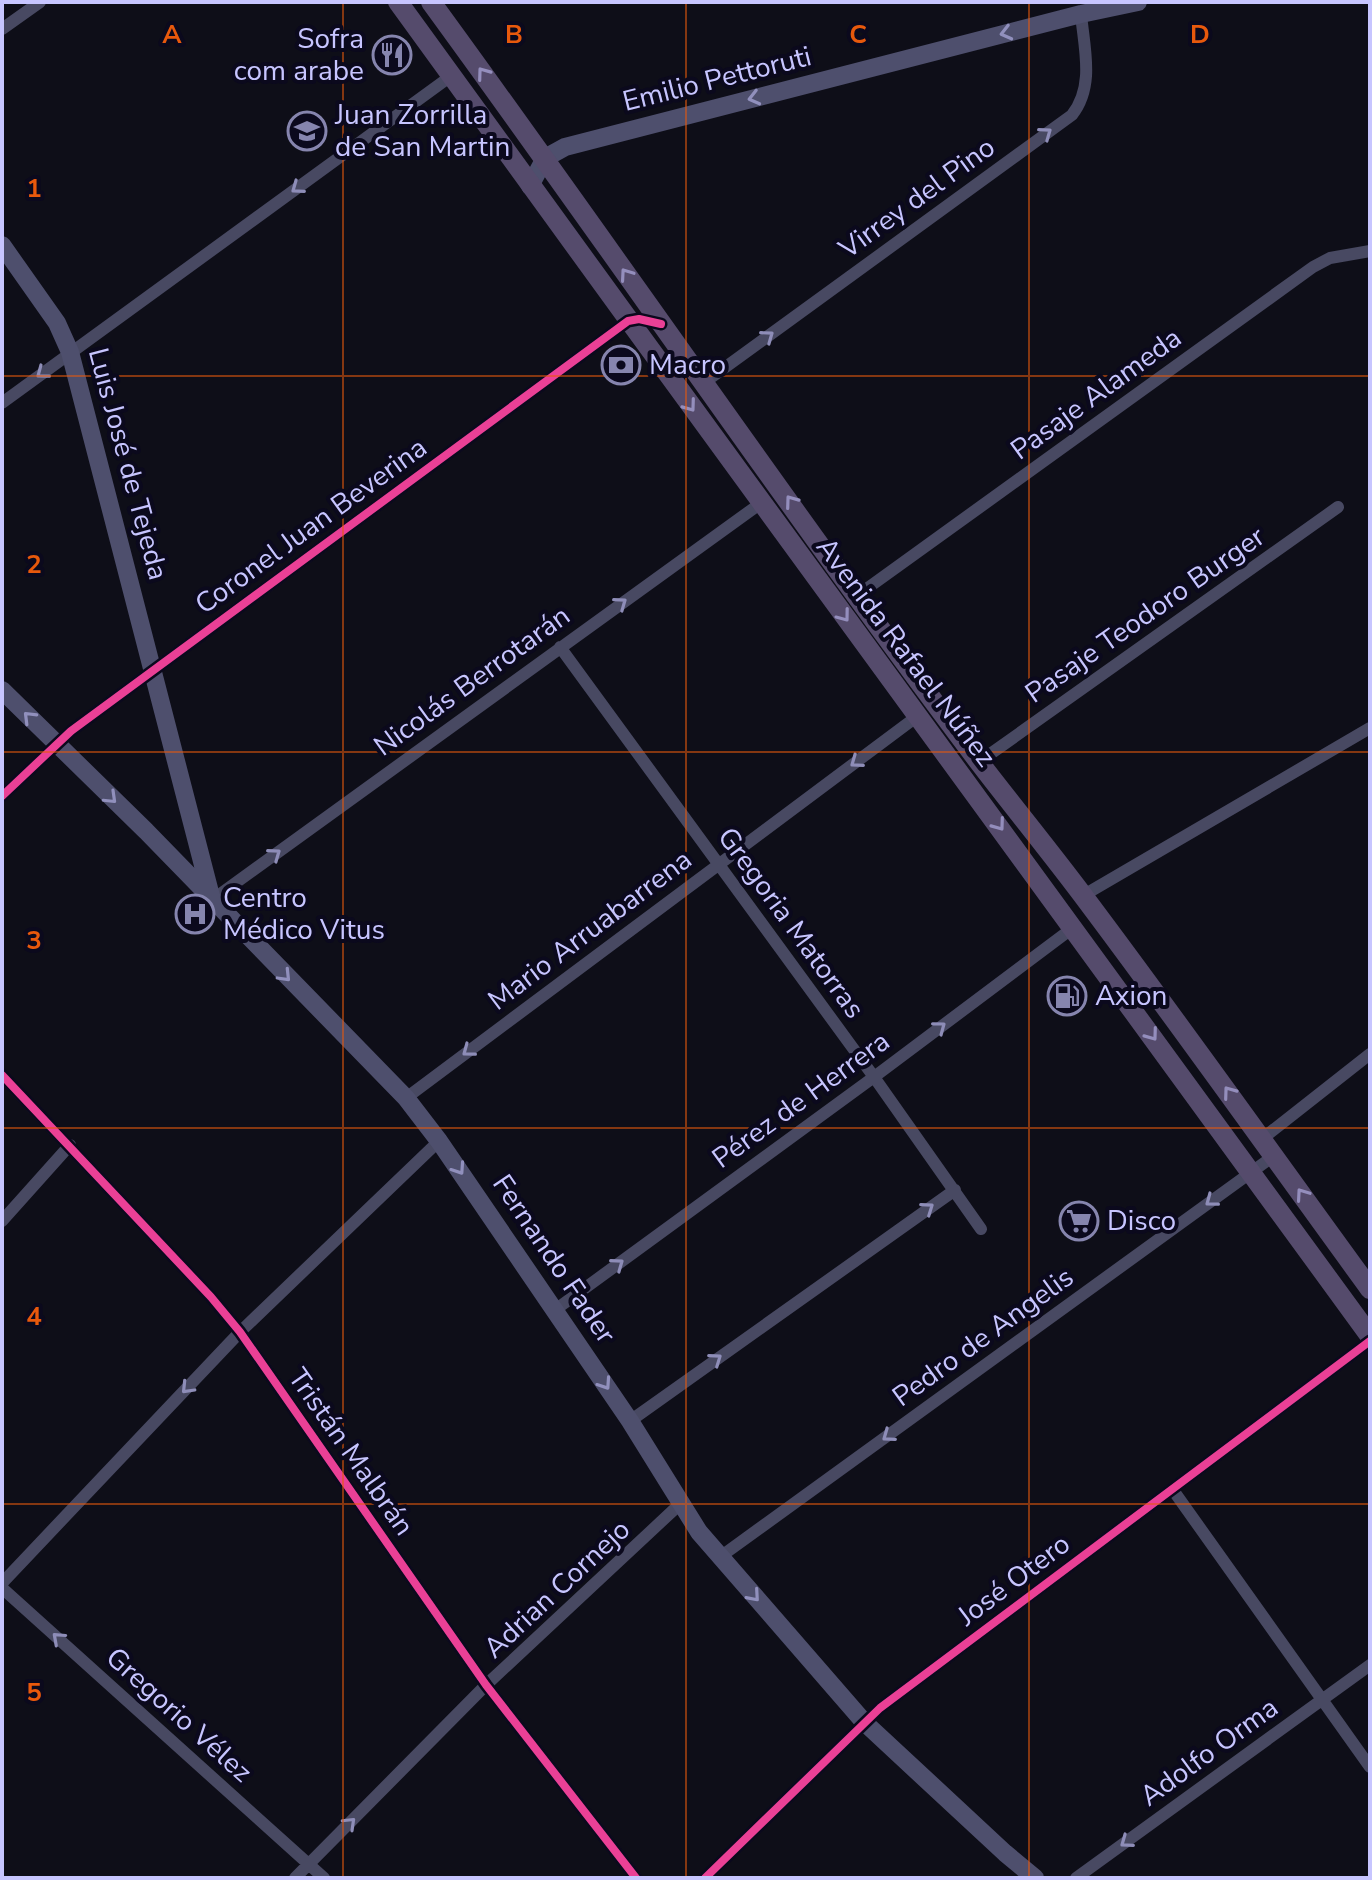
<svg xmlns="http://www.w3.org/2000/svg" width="1372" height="1880" font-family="'Nunito Sans',sans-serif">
<rect width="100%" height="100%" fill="#0e0e18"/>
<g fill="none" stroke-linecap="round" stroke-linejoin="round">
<path stroke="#484962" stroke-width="12" d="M 2,29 L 40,2
M 705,382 L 1072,115 C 1095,86 1084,48 1081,14
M 2,403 L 451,76
M 858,595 L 1313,267 L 1330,258 L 1370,251
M 560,647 L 874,1077 L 981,1229
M 979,762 L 1338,507
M 2,796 L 71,731 L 628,321 L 639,319 L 661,324
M 1084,895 L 1370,728
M 212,900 L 761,503
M 2,1075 L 211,1297 L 240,1332 L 486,1685 L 636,1878
M 406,1098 L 919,715
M 1263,1138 L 1370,1054
M 2,1221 L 70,1145
M 555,1310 L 874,1077 L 1074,927
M 630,1421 L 955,1190
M 1173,1490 L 1370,1767
M 720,1557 L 1275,1155
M 2,1583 L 240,1332 L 439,1141
M 2,1588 L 324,1878
M 295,1878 L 486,1685 L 680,1504
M 705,1878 L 880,1708 L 1370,1341
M 1076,1878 L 1370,1665"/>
<path stroke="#4e4f6d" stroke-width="18" d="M 530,186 L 545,158 L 565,147 L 1081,14 L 1138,2
M 2,245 L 57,323 L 70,352 L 212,900
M 2,690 L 146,831 L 406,1098 L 439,1141 L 630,1421 L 699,1532 L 864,1722 L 1005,1853 L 1035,1878"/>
<path stroke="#554b6c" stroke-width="20" d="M 398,2 C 720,448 1047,890 1370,1336
M 431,2 C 615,254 791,512 979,762 C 1015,809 1052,854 1087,901 C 1183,1029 1276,1160 1370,1289"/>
<g stroke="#0b091d" stroke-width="13">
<path id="cycleway" d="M 2,796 L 71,731 L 628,321 L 639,319 L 661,324
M 2,1075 L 211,1297 L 240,1332 L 486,1685 L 636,1878
M 705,1878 L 880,1708 L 1370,1341"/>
</g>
<use href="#cycleway" stroke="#ea4096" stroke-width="8"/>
</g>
<defs><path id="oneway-chevron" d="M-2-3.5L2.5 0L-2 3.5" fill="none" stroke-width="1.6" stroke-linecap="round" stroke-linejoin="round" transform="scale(2)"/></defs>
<g stroke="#9190bd">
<use href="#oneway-chevron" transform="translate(1006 33) rotate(166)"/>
<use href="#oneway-chevron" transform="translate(754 98) rotate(166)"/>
<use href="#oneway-chevron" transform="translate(29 717) rotate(-135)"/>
<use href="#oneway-chevron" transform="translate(111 798) rotate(44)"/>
<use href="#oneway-chevron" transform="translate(285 976) rotate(46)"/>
<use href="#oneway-chevron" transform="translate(459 1169) rotate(56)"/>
<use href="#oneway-chevron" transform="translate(605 1384) rotate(56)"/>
<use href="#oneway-chevron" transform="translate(754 1596) rotate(49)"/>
</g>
<g stroke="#948ebd">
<use href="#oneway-chevron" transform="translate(483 73) rotate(-126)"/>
<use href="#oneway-chevron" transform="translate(626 274) rotate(-125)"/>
<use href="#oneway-chevron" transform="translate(690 406) rotate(54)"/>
<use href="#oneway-chevron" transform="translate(791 501) rotate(-126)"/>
<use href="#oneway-chevron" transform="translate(844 616) rotate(53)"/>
<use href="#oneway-chevron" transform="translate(999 825) rotate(54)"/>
<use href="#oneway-chevron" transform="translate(1152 1035) rotate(54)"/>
<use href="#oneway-chevron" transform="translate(1229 1092) rotate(-126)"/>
<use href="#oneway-chevron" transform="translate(1302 1194) rotate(-125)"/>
</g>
<g stroke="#8e8db8">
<use href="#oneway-chevron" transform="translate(1046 133) rotate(-36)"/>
<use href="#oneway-chevron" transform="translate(297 188) rotate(144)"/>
<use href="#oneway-chevron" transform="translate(768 336) rotate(-36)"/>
<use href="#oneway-chevron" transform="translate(42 373) rotate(143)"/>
<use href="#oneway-chevron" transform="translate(621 603) rotate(-36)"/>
<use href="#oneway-chevron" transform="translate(856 762) rotate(144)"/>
<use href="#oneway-chevron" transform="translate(275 854) rotate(-36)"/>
<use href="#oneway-chevron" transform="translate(940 1027) rotate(-37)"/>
<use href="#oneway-chevron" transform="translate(468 1051) rotate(143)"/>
<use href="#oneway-chevron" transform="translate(1211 1201) rotate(143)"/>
<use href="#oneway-chevron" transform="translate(928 1208) rotate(-35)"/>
<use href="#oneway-chevron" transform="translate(618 1264) rotate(-36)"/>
<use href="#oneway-chevron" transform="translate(716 1359) rotate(-35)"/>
<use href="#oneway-chevron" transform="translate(187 1388) rotate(134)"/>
<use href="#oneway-chevron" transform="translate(888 1436) rotate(144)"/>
<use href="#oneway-chevron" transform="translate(58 1638) rotate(-138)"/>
<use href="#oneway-chevron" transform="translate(350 1823) rotate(-44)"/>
<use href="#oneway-chevron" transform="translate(1126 1842) rotate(144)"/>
</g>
<path fill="none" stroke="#e8590c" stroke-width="2" stroke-opacity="0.55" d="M 343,2 L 343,1878M 686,2 L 686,1878M 1029,2 L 1029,1878M 2,376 L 1370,376M 2,752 L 1370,752M 2,1128 L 1370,1128M 2,1504 L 1370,1504"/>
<defs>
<g id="restaurant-ring" transform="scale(2)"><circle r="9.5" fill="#0b091d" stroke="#8685ae" stroke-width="1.5"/><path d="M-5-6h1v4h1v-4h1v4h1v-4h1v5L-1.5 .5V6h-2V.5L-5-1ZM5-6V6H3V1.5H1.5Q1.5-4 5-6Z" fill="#8685ae"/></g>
<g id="school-ring" transform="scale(2)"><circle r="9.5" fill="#0b091d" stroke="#8685ae" stroke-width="1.5"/><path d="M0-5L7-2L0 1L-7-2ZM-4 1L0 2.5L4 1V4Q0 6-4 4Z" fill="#8685ae"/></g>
<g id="bank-ring" transform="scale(2)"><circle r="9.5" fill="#0b091d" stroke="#8685ae" stroke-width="1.5"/><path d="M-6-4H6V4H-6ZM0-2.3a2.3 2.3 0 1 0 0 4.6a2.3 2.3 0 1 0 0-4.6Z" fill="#8685ae"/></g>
<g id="hospital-ring" transform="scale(2)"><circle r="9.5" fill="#0b091d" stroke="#8685ae" stroke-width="1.5"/><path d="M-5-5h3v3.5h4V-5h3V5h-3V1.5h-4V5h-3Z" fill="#8685ae"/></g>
<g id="fuel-ring" transform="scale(2)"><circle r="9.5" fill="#0b091d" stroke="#8685ae" stroke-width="1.5"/><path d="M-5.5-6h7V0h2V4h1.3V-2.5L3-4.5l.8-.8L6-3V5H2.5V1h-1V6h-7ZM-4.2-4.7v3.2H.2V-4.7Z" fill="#8685ae"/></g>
<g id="supermarket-ring" transform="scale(2)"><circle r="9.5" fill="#0b091d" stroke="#8685ae" stroke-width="1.5"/><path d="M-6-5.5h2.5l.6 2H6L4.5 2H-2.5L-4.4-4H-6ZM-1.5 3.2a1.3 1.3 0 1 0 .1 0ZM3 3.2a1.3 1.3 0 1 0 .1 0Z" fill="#8685ae"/></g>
</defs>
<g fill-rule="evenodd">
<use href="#restaurant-ring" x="392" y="55"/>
<use href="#school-ring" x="307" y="131"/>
<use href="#bank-ring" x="621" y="365"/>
<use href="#hospital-ring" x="195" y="914"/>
<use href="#fuel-ring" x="1067" y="996"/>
<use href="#supermarket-ring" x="1079" y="1221"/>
</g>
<g text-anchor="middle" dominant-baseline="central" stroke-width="8" stroke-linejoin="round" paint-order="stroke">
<g font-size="28" fill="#c7c5ff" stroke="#0b091d" text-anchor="start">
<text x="364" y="39" text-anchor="end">Sofra<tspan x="364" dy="32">com arabe</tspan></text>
<text x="335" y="115">Juan Zorrilla<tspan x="335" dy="32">de San Martin</tspan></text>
<text x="649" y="365">Macro</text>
<text x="223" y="898">Centro<tspan x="223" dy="32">Médico Vitus</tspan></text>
<text x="1095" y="996">Axion</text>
<text x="1107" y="1221">Disco</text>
</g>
<g font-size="28" fill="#c7c5ff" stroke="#0b091d">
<text transform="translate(717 79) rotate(-14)">Emilio Pettoruti</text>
<text transform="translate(917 198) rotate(-36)">Virrey del Pino</text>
<text transform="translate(1096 394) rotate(-36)">Pasaje Alameda</text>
<text transform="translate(128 464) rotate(75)">Luis José de Tejeda</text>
<text transform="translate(311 526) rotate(-36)">Coronel Juan Beverina</text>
<text transform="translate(1145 615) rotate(-35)">Pasaje Teodoro Burger</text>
<text transform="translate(906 652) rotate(53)">Avenida Rafael Núñez</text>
<text transform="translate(472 681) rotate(-36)">Nicolás Berrotarán</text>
<text transform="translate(791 923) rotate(54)">Gregoria Matorras</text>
<text transform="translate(590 930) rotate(-37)">Mario Arruabarrena</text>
<text transform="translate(801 1100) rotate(-36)">Pérez de Herrera</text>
<text transform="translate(554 1259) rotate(56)">Fernando Fader</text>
<text transform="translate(983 1337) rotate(-36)">Pedro de Angelis</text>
<text transform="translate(351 1452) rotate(55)">Tristán Malbrán</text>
<text transform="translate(1014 1580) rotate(-37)">José Otero</text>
<text transform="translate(557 1589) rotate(-43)">Adrian Cornejo</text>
<text transform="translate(179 1715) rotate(42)">Gregorio Vélez</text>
<text transform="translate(1209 1752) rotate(-36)">Adolfo Orma</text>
</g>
</g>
<g font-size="26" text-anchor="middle" font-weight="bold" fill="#e8590c" stroke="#0b091d" stroke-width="8" stroke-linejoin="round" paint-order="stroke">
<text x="172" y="43">A</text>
<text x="514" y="43">B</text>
<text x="858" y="43">C</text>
<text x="1200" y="43">D</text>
<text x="34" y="197">1</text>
<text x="34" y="573">2</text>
<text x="34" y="949">3</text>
<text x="34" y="1325">4</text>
<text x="34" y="1701">5</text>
</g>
<rect width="1372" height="1880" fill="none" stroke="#c7c5ff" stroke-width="8"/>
</svg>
